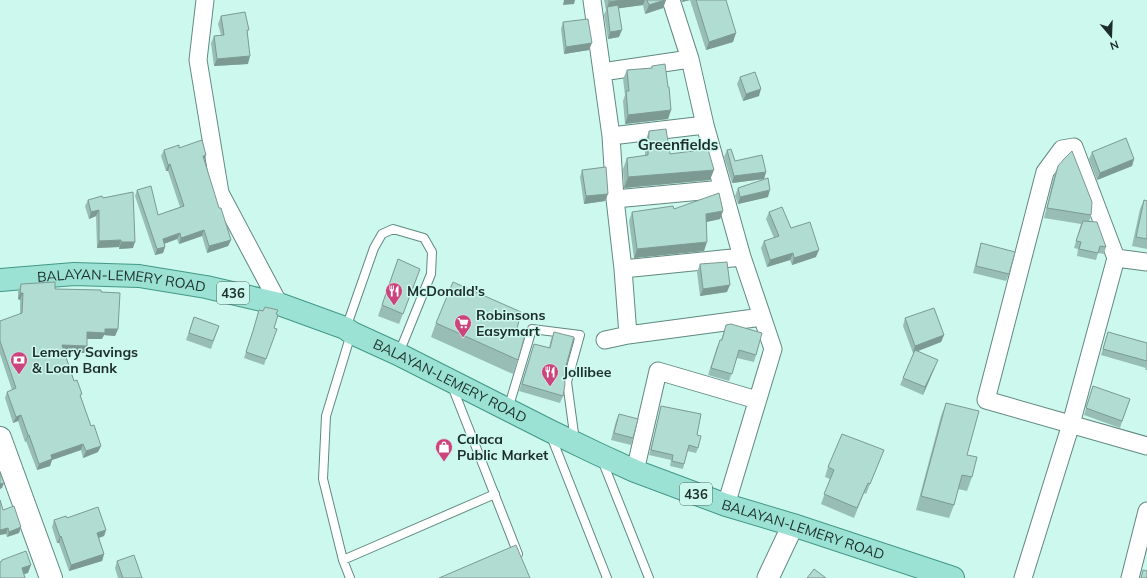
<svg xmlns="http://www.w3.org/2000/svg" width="1147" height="578" font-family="Mulish,sans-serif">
<rect width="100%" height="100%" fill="#ccf8ed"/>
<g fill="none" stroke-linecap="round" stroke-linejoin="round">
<g stroke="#61897f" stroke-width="10">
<path id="service" d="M 346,328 L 374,248 L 382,234 L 393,229 L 424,238 L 432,252 L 431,274 L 399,353
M 452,386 L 518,554
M 508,409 L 532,329 L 580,335 L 567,382 L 575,441
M 551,436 L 607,578
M 602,460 L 649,578
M 343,560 L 495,494
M 350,578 L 343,560 L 323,479 L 326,416 L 351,334"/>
</g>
<g stroke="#61897f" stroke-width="19">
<path id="minor" d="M 205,0 L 198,60 L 220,193 L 279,304
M 592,0 L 611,136 L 615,199 L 623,269 L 628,335
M 671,0 L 690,59 L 705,125 L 742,257 L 773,349 L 726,505
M 602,72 L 690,59
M 611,136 L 705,125
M 615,199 L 723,189
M 1147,262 L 1116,258 L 1074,147 L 1062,149 L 1045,172 L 986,400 L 1147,446
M 623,269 L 742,257
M 605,340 L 628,335 L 762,317
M 635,471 L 658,371 L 757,400
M 1023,578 L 1071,424 L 1116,258
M 1130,578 L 1147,511"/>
</g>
<g stroke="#61897f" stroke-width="23">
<path id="tertiary" d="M 768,578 L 793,525"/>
</g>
<g stroke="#61897f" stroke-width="24">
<path id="secondary" d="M 0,438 L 51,578"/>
</g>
<g stroke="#439786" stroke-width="24">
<g id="primary">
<path id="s1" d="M 0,280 L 74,274 L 139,276 L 206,287 L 279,304 L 345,328 L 352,333 L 398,354 L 550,431 L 600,455 L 635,471 L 726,505 L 793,525 L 953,578"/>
</g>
</g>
<use href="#service" stroke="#fff" stroke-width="8"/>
<use href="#minor" stroke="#fff" stroke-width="17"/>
<use href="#tertiary" stroke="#fff" stroke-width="21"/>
<use href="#secondary" stroke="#fff" stroke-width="22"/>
<use href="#primary" stroke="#9be2d4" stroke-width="22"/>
</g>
<path fill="#98bdb4" d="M 604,0 L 666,0 L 663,8 L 645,14 L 643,5 L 619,8 L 619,37 L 608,39 L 604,15 L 606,10 Z
M 681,0 L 726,0 L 733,42 L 706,50 L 690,0 L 682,2 Z
M 221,16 L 248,33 L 248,64 L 214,66 L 211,43 L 214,36 L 221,35 L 218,24 Z
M 563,22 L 589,50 L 564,54 L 561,29 Z
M 652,66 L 668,87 L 671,110 L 668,119 L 625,124 L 623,101 L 625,95 L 623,79 L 627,70 L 651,68 Z
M 740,77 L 759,96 L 743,101 L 737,84 Z
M 649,131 L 670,154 L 710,180 L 624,188 L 623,169 L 627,158 L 645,156 L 645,142 Z
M 179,148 L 204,160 L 219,208 L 231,240 L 228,246 L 207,253 L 202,236 L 179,244 L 177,239 L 164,244 L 165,247 L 163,253 L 155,255 L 135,196 L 137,190 L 158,215 L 180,207 L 168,171 L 166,171 L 161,156 L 164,150 Z
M 727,150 L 735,161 L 766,172 L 764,179 L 732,183 L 724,157 Z
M 1092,152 L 1134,159 L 1132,166 L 1097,180 L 1089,159 Z
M 1058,166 L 1091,215 L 1089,222 L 1106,247 L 1104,254 L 1098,253 L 1096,260 L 1077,256 L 1078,249 L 1074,248 L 1081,224 L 1044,218 L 1054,176 Z
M 582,170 L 605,201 L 584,204 L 580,177 Z
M 738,188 L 768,197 L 738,204 L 735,196 Z
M 103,198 L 133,248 L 119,249 L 119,247 L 97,248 L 96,216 L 89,219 L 85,206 L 88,200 Z
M 1144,200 L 1147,201 L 1147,249 L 1132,246 L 1140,209 Z
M 674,209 L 723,211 L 720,219 L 706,222 L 704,251 L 634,258 L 629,221 L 632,212 Z
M 769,212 L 791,228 L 816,257 L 792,265 L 790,260 L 767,267 L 761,248 L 764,241 L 774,238 L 766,219 Z
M 981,243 L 1009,274 L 1006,281 L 973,273 L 979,250 Z
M 398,259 L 420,269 L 399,324 L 378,316 Z
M 700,264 L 727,292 L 700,296 L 697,272 Z
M 21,284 L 55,289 L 101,292 L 118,329 L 115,336 L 104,335 L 102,339 L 87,339 L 87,346 L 84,353 L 64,352 L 74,381 L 81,397 L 98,452 L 83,458 L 81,450 L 52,460 L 50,466 L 37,470 L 26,441 L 25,442 L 18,421 L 13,423 L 5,398 L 7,392 L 12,390 L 0,354 L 0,321 L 20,314 L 20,300 L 18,299 L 18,291 Z
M 259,310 L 276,314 L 266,359 L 264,365 L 244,358 L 251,337 Z
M 194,317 L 219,326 L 211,349 L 186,340 Z
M 905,318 L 944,335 L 941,342 L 917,351 L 935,367 L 923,395 L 900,385 L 914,353 L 913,353 L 903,326 Z
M 436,323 L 516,333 L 518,360 L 513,374 L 431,337 Z
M 726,325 L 756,355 L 754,362 L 737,358 L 729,381 L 708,375 L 717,347 L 721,340 Z
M 554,332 L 564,373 L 563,396 L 560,403 L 519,391 L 534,344 L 549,348 L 551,339 Z
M 1108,332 L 1147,343 L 1147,370 L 1145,370 L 1146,368 L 1101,355 Z
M 1093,386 L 1130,399 L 1120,428 L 1084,415 Z
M 946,403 L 967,455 L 972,477 L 967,491 L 958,489 L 954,505 L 949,518 L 916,510 L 941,416 Z
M 661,406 L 698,448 L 696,453 L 687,451 L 683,469 L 670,466 L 671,460 L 649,455 L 660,411 Z
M 619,414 L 633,438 L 631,445 L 611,440 L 616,421 Z
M 884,450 L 866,494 L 864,493 L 854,518 L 821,504 L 830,479 L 825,477 L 828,467 Z
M 3,510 L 21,527 L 19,533 L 7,537 L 6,534 Z
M 67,518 L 106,530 L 104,536 L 99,538 L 104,554 L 102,561 L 69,571 L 59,543 L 57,543 L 52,527 L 54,520 Z
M 117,561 L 142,578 L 118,578 L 115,568 Z"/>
<path fill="#7c9a92" d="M 564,0 L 575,0 L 574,4 L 563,5 Z
M 622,0 L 645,0 L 643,5 L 607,10 L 607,7 L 609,2 Z
M 666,0 L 663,8 L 645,14 L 649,5 Z
M 683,0 L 690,0 L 682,2 Z
M 622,30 L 619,37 L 608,39 L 610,32 Z
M 736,33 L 733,42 L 706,50 L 709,42 Z
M 592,43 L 589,50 L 564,54 L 566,47 Z
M 250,56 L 248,64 L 214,66 L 217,59 Z
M 761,89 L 759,96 L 743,101 L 746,94 Z
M 671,110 L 668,119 L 625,124 L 628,115 Z
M 206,155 L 204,161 L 203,156 Z
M 1134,159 L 1132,166 L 1097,180 L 1100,173 Z
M 170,164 L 168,171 L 166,171 L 168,165 Z
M 714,170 L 710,180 L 624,188 L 628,177 Z
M 766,172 L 764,179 L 732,183 L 734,176 Z
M 770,190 L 768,197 L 738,204 L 740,197 Z
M 608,194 L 605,201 L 584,204 L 586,196 Z
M 99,210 L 96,216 L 89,219 L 91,212 Z
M 723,211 L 720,219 L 702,223 L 706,214 Z
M 204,230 L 202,236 L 179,244 L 181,238 Z
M 180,233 L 177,239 L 161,245 L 163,239 Z
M 121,240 L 119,247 L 97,248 L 99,241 Z
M 231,240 L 228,246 L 207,253 L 209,246 Z
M 121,242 L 135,242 L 133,248 L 119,249 Z
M 707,242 L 704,251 L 634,258 L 637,249 Z
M 165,247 L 163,253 L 155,255 L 157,249 Z
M 819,250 L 816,257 L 792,265 L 794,258 Z
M 793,253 L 790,260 L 767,267 L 770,260 Z
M 730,285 L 727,292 L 700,296 L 703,289 Z
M 20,293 L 23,293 L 20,300 L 18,299 Z
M 105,329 L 118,329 L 115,336 L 104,335 L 102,339 L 85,339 L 87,332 Z
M 944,335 L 941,342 L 913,353 L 915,346 Z
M 62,345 L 87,346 L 84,353 L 60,352 Z
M 938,360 L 923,395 L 925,387 Z
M 21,415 L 18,421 L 13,423 L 16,417 Z
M 28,435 L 29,435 L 26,441 L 25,442 Z
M 83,444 L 81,450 L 52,460 L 50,466 L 37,470 L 39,464 L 51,455 Z
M 101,446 L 98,452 L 83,458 L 86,451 Z
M 4,483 L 2,488 L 0,489 L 0,484 Z
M 21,527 L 19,533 L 7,537 L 9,532 Z
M 8,528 L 6,534 L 0,535 L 0,530 Z
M 106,530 L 104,536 L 95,539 L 97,533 Z
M 61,536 L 59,543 L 57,543 L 60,537 Z
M 104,554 L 102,561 L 69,571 L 71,565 Z
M 31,565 L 28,573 L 19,576 L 22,568 Z"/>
<path fill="#b1dcd1" stroke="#7c9a92" d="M 609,0 L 622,0 L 609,2 Z
M 647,0 L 665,0 L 649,5 Z
M 696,0 L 726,0 L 736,33 L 709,42 Z
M 618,5 L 622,30 L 610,32 L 607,7 Z
M 245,12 L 249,30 L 247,30 L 250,56 L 217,59 L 214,36 L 224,35 L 221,16 Z
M 588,19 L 592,43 L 566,47 L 563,22 Z
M 665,64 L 668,87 L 669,87 L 671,110 L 628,115 L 626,91 L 629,91 L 627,70 L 652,68 L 652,66 Z
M 755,72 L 761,89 L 746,94 L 740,77 Z
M 666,129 L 670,154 L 708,149 L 714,170 L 628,177 L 627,158 L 648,155 L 649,131 Z
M 1126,138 L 1134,159 L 1100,173 L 1092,152 Z
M 202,140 L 206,155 L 203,156 L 219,208 L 221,208 L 231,240 L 209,246 L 204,230 L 181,238 L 180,233 L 163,239 L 165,247 L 157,249 L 137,190 L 151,186 L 158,215 L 184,206 L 170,164 L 168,165 L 164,150 L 179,145 L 179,148 Z
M 731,149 L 735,161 L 762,155 L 766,172 L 734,176 L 727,150 Z
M 1072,151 L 1092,202 L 1091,215 L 1047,208 L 1058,166 L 1064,159 Z
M 606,167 L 608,194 L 586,196 L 582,170 Z
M 768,178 L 770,190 L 740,197 L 738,188 Z
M 133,192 L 135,242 L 121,242 L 121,240 L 99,241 L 99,210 L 91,212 L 88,200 L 102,196 L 103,198 Z
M 719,193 L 723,211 L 706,214 L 707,242 L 637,249 L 632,212 L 673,206 L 674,209 Z
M 1144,200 L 1147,201 L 1147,239 L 1136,237 Z
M 782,207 L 791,228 L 810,222 L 819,250 L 794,258 L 793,253 L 770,260 L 764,241 L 779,236 L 769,212 Z
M 1083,221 L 1097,222 L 1106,247 L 1100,246 L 1098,253 L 1079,249 L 1081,242 L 1076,241 Z
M 981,243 L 1015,252 L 1009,274 L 976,266 Z
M 398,259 L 420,269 L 403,314 L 382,305 Z
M 727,262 L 730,285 L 703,289 L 700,264 Z
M 55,282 L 55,289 L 101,290 L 101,292 L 120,293 L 118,329 L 105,329 L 105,333 L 87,332 L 87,346 L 62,345 L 74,381 L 77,380 L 82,394 L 80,395 L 91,426 L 94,425 L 101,446 L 86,451 L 83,444 L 51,455 L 52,459 L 39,464 L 29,435 L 28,435 L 21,415 L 16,417 L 7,392 L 16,388 L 0,341 L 0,321 L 22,313 L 23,293 L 20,293 L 21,284 Z
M 453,282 L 521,312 L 516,333 L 525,335 L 518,360 L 436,323 Z
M 265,307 L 278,310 L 276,314 L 278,315 L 274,328 L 277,329 L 266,359 L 246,352 L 253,331 L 259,310 L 263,311 Z
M 934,308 L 944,335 L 915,346 L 905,318 Z
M 194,317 L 219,326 L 213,341 L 189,333 Z
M 731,324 L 762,333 L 756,355 L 739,350 L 732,374 L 711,368 L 720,340 L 722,340 L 726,325 Z
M 554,332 L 574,337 L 564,373 L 565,384 L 563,396 L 522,384 L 534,344 L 550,348 Z
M 1108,332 L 1147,343 L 1147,361 L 1103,349 Z
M 915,350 L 938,360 L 925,387 L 903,378 Z
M 1093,386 L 1130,399 L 1122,421 L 1086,408 Z
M 946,403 L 979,411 L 967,455 L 977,457 L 972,477 L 962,475 L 954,505 L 921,496 Z
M 661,406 L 701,414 L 697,435 L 701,436 L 698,448 L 689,445 L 684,464 L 672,461 L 673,455 L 651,450 Z
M 619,414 L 638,419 L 633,438 L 614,433 Z
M 842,434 L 884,450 L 870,484 L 868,483 L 857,508 L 824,494 L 834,470 L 828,467 Z
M 0,472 L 4,483 L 0,484 Z
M 0,500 L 3,510 L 14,506 L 21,527 L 9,532 L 8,528 L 0,530 Z
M 98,507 L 106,530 L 97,533 L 104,554 L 71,565 L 61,536 L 60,537 L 54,520 L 66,516 L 67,518 Z
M 516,545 L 530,578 L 439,578 Z
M 26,551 L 31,565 L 22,568 L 25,578 L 0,578 L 0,562 L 2,561 L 2,560 Z
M 134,555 L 142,578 L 123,578 L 117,561 Z
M 814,569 L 826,578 L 807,578 Z
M 1143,570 L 1147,571 L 1147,578 L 1141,578 Z"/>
<defs>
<g id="restaurant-pin" transform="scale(0.9)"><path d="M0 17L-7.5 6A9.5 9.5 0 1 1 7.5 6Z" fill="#cd447d" stroke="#ccf8ed"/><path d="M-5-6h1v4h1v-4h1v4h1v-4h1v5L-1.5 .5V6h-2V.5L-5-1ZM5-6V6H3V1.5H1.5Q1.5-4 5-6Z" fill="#fff"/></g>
<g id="supermarket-pin" transform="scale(0.9)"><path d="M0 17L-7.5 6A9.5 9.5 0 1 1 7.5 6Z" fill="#cd447d" stroke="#ccf8ed"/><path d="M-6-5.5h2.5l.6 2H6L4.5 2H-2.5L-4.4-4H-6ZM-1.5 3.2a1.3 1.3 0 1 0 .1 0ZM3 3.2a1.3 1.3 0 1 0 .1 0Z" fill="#fff"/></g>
<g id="bank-pin" transform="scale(0.9)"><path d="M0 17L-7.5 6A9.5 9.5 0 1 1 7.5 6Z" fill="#cd447d" stroke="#ccf8ed"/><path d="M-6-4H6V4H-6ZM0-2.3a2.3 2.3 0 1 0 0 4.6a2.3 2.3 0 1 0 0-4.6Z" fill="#fff"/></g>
<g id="shop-pin" transform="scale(0.9)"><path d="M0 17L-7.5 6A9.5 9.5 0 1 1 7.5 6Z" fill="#cd447d" stroke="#ccf8ed"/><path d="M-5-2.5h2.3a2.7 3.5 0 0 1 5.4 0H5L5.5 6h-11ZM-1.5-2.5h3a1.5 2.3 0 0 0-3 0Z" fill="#fff"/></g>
</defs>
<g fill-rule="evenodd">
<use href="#restaurant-pin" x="394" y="291"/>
<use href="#supermarket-pin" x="463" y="323"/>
<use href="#bank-pin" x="19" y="360"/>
<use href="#restaurant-pin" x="550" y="372"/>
<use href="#shop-pin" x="444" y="447"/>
</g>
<g text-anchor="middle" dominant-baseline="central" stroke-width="3" stroke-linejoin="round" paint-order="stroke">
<g fill="#ccf8ed" stroke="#526b64" stroke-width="1">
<rect x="217" y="282" width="32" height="22" rx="3"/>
<rect x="680" y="483" width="32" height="22" rx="3"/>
</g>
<g font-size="13" font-weight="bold" fill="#1d2e2a">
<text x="233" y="293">436</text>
<text x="696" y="494">436</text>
</g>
<g font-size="14" fill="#1d2e2a" stroke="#ccf8ed">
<text stroke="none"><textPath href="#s1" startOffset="122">BALAYAN-LEMERY ROAD</textPath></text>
<text stroke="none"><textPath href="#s1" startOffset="470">BALAYAN-LEMERY ROAD</textPath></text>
<text stroke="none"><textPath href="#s1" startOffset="854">BALAYAN-LEMERY ROAD</textPath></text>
</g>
<g font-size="14" font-weight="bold" fill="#1d2e2a" stroke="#ccf8ed" text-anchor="start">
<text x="407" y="291">McDonald's</text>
<text x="476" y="315">Robinsons<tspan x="476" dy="16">Easymart</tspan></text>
<text x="32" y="352">Lemery Savings<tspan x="32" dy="16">&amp; Loan Bank</tspan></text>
<text x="563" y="372">Jollibee</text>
<text x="457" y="439">Calaca<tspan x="457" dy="16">Public Market</tspan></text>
</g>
<g font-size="15" font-weight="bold" fill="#1d2e2a" stroke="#ccf8ed">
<text x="678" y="144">Greenfields</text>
</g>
</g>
<g transform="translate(1111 36) rotate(161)" stroke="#ccf8ed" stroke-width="3" paint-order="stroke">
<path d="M0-3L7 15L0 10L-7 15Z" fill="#1d2e2a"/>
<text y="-6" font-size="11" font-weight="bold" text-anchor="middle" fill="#1d2e2a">N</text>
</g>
</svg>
